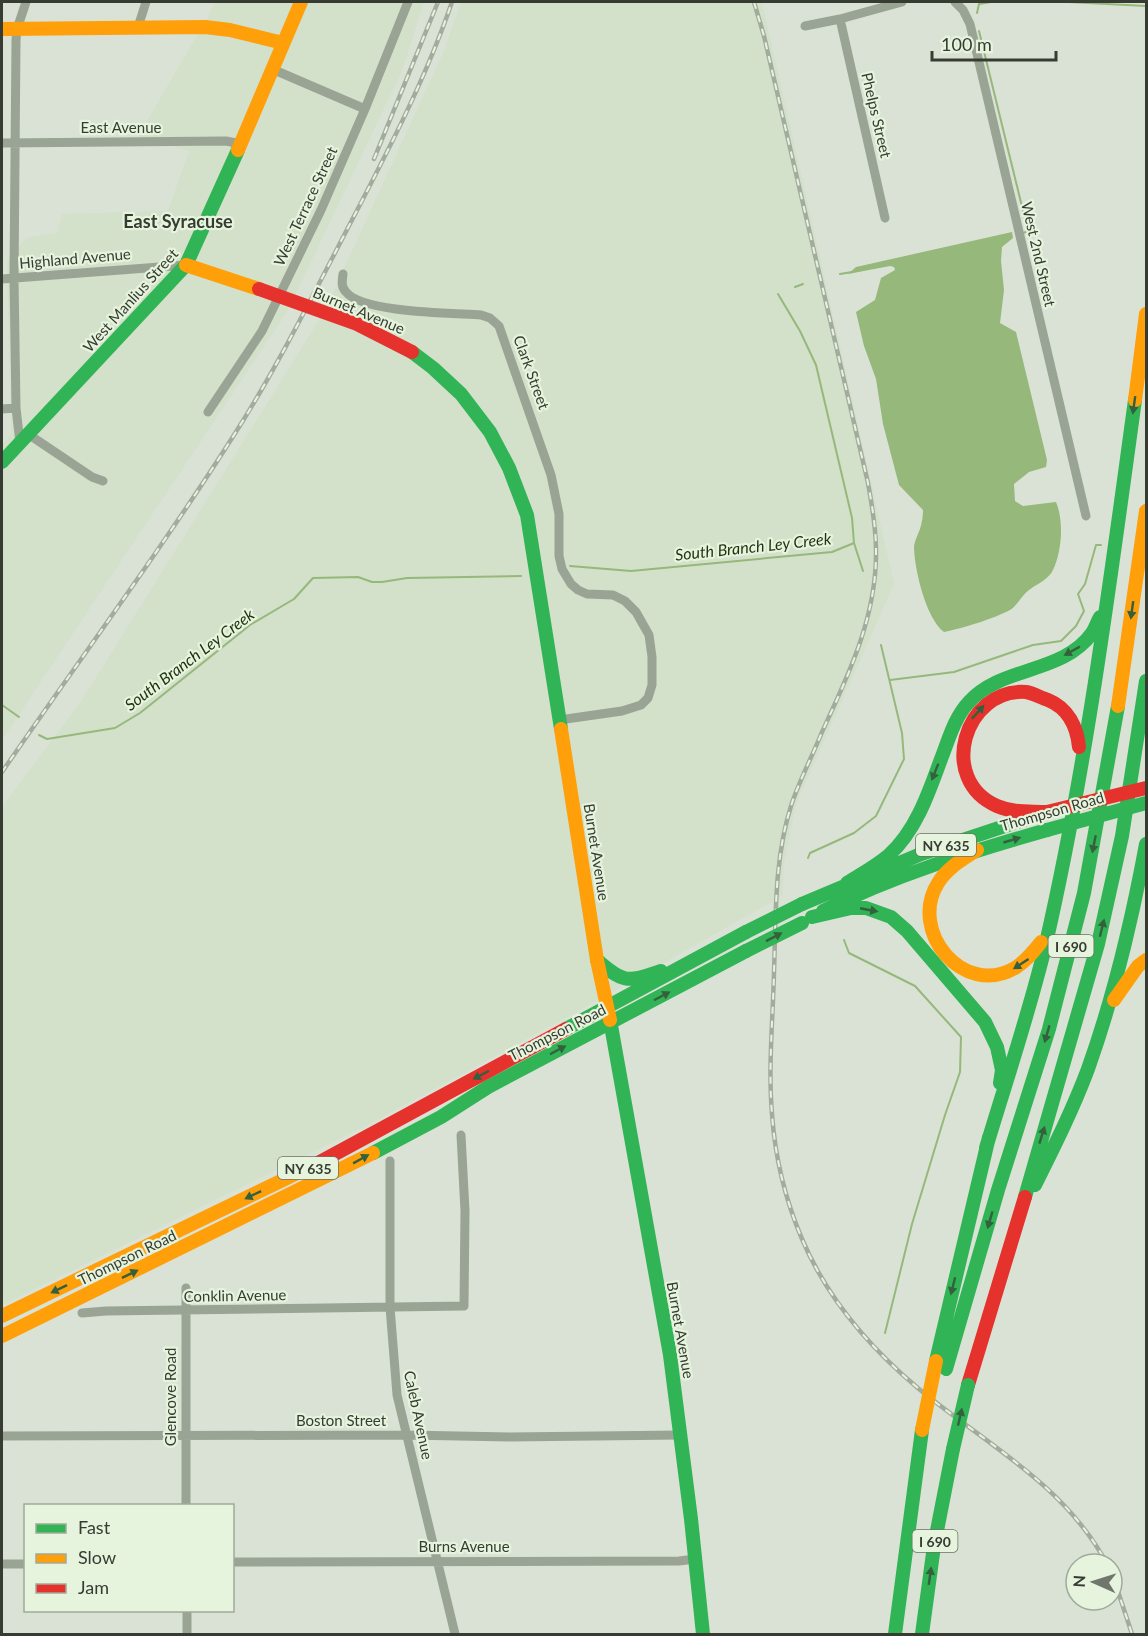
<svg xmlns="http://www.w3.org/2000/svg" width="1148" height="1636" font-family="Lato,sans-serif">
<rect width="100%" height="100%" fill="#dae2d5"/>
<path fill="#d3e0ca" d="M 214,2 L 424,2 L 402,71 L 287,312 L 2,740 L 2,445 L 11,434 L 7,261 L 26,238 L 58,233 L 62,214 L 168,211 L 189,151 L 138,136 L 208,17 Z
M 461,2 L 762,2 L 894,584 L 796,804 L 784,864 L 782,896 L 584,1008 L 362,1128 L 2,1305 L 2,807 L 82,700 L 324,312 L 444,51 Z"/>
<path fill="#96b87b" d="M 1012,232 L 1013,238 L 1002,247 L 1001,261 L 1004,290 L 1000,323 L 1016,332 L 1047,460 L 1046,467 L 1029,472 L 1014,484 L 1015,501 L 1023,506 L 1056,502 C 1064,521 1062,551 1053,570 C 1049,579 1037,584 1029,590 C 1022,595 1017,606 1010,610 C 993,619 963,628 944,632 C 926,619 914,568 914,546 C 915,540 918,534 920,529 C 922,523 923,516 923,510 L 899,485 L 883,424 L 876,379 L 864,346 L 856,312 L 875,300 L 881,278 L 895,270 L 894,267 L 890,266 L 848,274 L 856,267 Z"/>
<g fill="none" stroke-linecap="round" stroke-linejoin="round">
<path stroke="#96b87b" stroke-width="2" d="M 1068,2 L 1146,6
M 977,13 L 979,4 L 991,2
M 979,31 L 1028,231 L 1021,234
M 840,274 L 852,272
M 795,287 L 803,284
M 854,543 L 863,571
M 570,566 L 631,571 L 832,552 L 854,543 L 852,518 L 816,365 L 800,331 L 778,294
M 890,680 L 954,672 L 1033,645 L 1061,641 L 1076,626 L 1084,611 L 1078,594 L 1085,584 L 1096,545 L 1101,545
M 2,705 L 19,717
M 39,735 L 47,739 L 115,728 L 140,713 L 250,625 L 294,599 L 313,578 L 358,577 L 372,582 L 382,582 L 407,578 L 521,576
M 808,858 L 810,853 L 854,833 L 876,816 L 904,759 L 902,733 L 881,645
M 844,940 L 849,953 L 915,986 L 961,1037 L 960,1072 L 945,1115 L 912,1224 L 885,1333"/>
<path stroke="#9aa494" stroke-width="9" d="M 955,2 L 963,10 L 970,24 L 1086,516
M 840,19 L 885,218
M 805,26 L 840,19 L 902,2
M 138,27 L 146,2
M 272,69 L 365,109
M 2,143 L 226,141 L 241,144
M 343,274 C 342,281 341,287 346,292 C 363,313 452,313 481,315 L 490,318 L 499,326 L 551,475 L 559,514 L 559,556 L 562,569 L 571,584 L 578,590 L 587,594 L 613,595 L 625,601 L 636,612 L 649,635 L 652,657 L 652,685 L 648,698 L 641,705 L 622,711 L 559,720
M 2,279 L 186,265
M 2,409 L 16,408
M 208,412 L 262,331 L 282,290 L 321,210 L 365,109 L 408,2
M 28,434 L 92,477 L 103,481
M 20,443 L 16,408 L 14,278 L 16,40 L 17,29 L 26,2
M 390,1161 L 390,1307 L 397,1395 L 455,1634
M 186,1288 L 186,1506
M 82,1313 L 106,1311 L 464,1306 L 465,1211 L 461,1135
M 2,1436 L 406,1435 L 510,1437 L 681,1435
M 232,1562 L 679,1561 L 695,1559
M 2,1564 L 26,1564
M 187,1610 L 187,1634"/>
<path stroke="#30b455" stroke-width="14" d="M 412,352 L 433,368 L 461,394 L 490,432 L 509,468 L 527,515 L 561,729
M 2,462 L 186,265 L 238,150
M 847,883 C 861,874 876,866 889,855 C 916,831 929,792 941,759 C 949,739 954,718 969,702 C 1001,666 1063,674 1092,633 C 1095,629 1097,622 1100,617
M 802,904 L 921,854 L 1044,813
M 823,911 C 895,875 970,852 1047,830
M 812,917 L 851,908 L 866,908 L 891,917 L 907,931 L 985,1022 L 997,1047 L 1002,1070 L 1000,1083
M 597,960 C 624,984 628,982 661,971
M 610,1020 L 670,1355 L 691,1519 L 703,1634
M 566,1029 L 746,932
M 986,1148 C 1006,1081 1030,1011 1046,943 C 1087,764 1110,581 1135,400
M 373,1153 L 441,1117 L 488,1087 L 746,951
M 1035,1185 C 1054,1147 1073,1109 1088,1069 C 1114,996 1132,920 1146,844
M 1025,1197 L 1098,944 L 1122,836 L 1146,681
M 936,1361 L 989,1137
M 946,1369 L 998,1190 L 1049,1029 L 1084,893 L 1118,706
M 895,1634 L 922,1430
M 922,1634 L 934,1546 L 953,1449"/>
<path stroke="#ff9f0a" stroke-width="14" d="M 2,29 L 205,27 L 230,30 L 283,43
M 238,150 L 301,2
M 186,265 L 259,289
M 1135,400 L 1146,314
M 1118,706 L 1146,511
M 561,729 L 597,960 L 610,1020
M 977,850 C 963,859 947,868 938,883 C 908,931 963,998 1015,968 C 1026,961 1033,952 1041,942
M 1114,1000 L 1138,966 L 1146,960
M 2,1316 L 320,1162
M 2,1336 L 373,1153"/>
<path stroke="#e5322d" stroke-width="14" d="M 1047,812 C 1030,811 1013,813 997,806 C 937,780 964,688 1026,692 C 1033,693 1041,698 1048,700 C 1068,708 1077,727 1079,747
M 320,1162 L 566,1029
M 968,1385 L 1025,1197"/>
<g stroke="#a3ab9e" stroke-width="4.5">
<path id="rail" d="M 754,2 L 764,36 L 868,483 C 872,505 876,528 876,550 C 877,616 849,674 822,732 C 812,757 799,781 791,806 C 774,860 776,916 774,972 C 773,1018 768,1068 772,1114 C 775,1157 785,1199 802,1239 C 827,1298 870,1348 919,1389 C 986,1444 1065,1485 1107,1564
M 374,159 L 438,2
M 2,772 C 79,660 161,550 234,435 C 278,366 314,293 352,220 C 389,149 426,78 452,2
M 1112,1573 L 1132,1634"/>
</g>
<use href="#rail" stroke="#e6f4dd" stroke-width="2" stroke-dasharray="7" stroke-linecap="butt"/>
<path stroke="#30b455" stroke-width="14" d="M 1047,830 L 1146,803
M 746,932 L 802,904
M 746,951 L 802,923
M 953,1449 L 968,1385"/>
<path stroke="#ff9f0a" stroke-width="14" d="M 922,1430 L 936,1361"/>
<path stroke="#e5322d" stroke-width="14" d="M 259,289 L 357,324 L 412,352
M 1047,812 L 1146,788"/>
</g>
<defs><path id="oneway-solid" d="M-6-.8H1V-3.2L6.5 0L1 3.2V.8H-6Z" transform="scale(1.5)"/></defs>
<g fill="#35603d">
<use href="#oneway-solid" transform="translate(1134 405) rotate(98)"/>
<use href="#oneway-solid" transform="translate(1132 610) rotate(98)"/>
<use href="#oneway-solid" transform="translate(1072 651) rotate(151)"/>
<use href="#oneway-solid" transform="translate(978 712) rotate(-48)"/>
<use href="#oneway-solid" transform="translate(935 772) rotate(112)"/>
<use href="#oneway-solid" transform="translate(1012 840) rotate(-16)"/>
<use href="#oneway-solid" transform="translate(1094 844) rotate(101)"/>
<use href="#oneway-solid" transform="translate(869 910) rotate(11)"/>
<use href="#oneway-solid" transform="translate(1102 928) rotate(-76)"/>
<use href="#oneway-solid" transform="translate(774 937) rotate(-27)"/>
<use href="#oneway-solid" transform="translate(1021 964) rotate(147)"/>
<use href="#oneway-solid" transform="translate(662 996) rotate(-28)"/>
<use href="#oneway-solid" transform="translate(1047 1034) rotate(106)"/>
<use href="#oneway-solid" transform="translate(558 1050) rotate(-28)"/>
<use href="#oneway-solid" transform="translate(481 1075) rotate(152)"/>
<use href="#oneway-solid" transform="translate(1042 1135) rotate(-73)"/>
<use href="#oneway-solid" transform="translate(361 1159) rotate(-29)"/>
<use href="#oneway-solid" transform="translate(253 1195) rotate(154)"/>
<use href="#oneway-solid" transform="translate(990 1220) rotate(106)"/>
<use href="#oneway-solid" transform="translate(130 1274) rotate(-26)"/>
<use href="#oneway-solid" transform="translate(953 1286) rotate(104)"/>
<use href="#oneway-solid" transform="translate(59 1289) rotate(154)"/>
<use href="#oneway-solid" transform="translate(960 1417) rotate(-77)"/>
<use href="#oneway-solid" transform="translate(930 1576) rotate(-82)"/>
</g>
<g text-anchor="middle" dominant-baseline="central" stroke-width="4.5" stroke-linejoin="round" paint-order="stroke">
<g fill="#e6f4dd" stroke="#6c7366" stroke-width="1.5">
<rect x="916" y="834" width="60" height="22" rx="4.5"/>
<rect x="1048.5" y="935" width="45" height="22" rx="4.5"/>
<rect x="278" y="1157" width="60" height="22" rx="4.5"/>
<rect x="912.5" y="1530" width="45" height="22" rx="4.5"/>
</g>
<g font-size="14" font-weight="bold" fill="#373c33">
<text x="946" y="845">NY 635</text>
<text x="1071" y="946">I 690</text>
<text x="308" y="1168">NY 635</text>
<text x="935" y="1541">I 690</text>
</g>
<g font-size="15" fill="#373c33" stroke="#e6f4dd">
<text transform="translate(877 115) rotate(77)">Phelps Street</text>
<text x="121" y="127">East Avenue</text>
<text transform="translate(305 206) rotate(-65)">West Terrace Street</text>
<text transform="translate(1039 254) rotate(77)">West 2nd Street</text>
<text transform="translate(75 258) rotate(-5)">Highland Avenue</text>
<text transform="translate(130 300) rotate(-48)">West Manlius Street</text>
<text transform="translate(359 310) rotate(23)">Burnet Avenue</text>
<text transform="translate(532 372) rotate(70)">Clark Street</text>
<text transform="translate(1052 811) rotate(-16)">Thompson Road</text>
<text transform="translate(597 852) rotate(81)">Burnet Avenue</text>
<text transform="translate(557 1032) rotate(-27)">Thompson Road</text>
<text transform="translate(127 1257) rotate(-26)">Thompson Road</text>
<text transform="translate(235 1295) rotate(-1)">Conklin Avenue</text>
<text transform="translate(681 1330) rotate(80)">Burnet Avenue</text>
<text transform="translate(170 1397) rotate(-90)">Glencove Road</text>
<text transform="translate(419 1415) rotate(78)">Caleb Avenue</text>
<text x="341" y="1420">Boston Street</text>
<text x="464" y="1546">Burns Avenue</text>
</g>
<g font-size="16" font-style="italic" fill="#1f320f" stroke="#e6f4dd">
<text transform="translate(753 546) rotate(-6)">South Branch Ley Creek</text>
<text transform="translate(189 659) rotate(-37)">South Branch Ley Creek</text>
</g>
<g font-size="18" font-weight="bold" fill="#373c33" stroke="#e6f4dd">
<text x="178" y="221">East Syracuse</text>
</g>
</g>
<rect width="1148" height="1636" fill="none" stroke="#373c33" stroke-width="6"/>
<rect x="24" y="1504" width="210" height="108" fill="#e6f4dd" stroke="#a0aa99" stroke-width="1.5"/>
<rect x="36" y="1524" width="30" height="9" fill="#30b455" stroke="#a0aa99" stroke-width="1.5"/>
<text x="78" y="1534" font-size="18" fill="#373c33">Fast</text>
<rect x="36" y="1554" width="30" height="9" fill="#ff9f0a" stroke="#a0aa99" stroke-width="1.5"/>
<text x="78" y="1564" font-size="18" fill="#373c33">Slow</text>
<rect x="36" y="1584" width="30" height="9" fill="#e5322d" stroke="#a0aa99" stroke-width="1.5"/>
<text x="78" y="1594" font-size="18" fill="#373c33">Jam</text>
<g transform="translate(1094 1582) rotate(273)"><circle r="28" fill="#e6f4dd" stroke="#a0aa99" stroke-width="1.5"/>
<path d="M0-4.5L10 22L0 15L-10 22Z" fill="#70766c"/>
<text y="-9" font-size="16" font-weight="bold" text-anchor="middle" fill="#373c33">N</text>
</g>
<path d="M932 51v9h124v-9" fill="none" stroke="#373c33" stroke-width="3"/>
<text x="941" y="51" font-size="18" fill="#373c33" stroke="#e6f4dd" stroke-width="4.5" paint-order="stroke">100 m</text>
</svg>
